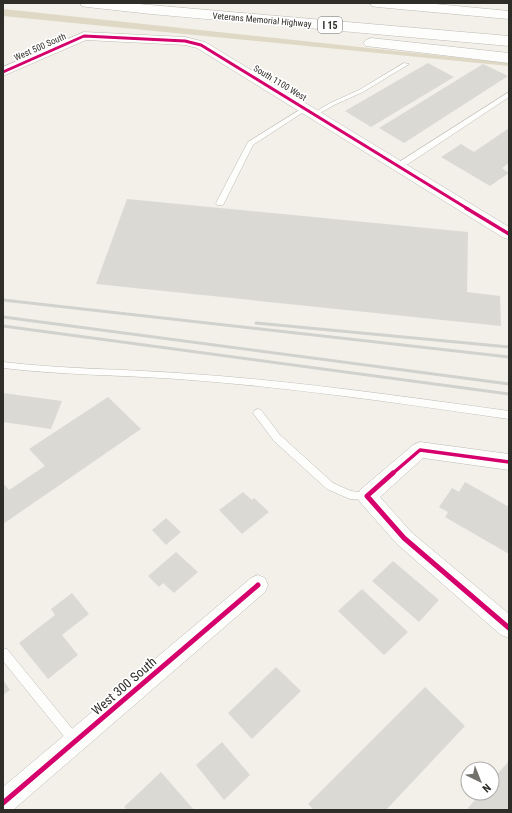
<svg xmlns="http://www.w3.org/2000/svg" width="512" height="813" font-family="'Roboto Condensed',sans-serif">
<rect width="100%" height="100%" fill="#f2f0e8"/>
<path fill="#ded8c4" d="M 3,9 L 509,63 L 509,66 L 3,16 Z"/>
<path fill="#dad9d3" d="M 428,63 L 454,77 L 371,127 L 345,111 Z
M 483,64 L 508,76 L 404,143 L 379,128 Z
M 509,128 L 509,163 L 502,168 L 509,173 L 490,186 L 441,157 L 461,144 L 474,152 Z
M 127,199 L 468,232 L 467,292 L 500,296 L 501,326 L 96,284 Z
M 3,393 L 62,401 L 51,429 L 3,422 Z
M 108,397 L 141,429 L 3,524 L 3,483 L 9,490 L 45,466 L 29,449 Z
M 465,482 L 509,507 L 509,554 L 445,517 L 448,512 L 439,507 L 452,488 L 459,492 Z
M 243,492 L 252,500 L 254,498 L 269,512 L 242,534 L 219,510 Z
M 166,518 L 181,532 L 166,545 L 152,530 Z
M 176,552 L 198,572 L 174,593 L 163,583 L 159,587 L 148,576 Z
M 393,561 L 439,600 L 419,622 L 372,581 Z
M 362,589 L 408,632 L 384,655 L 338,611 Z
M 72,593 L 89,614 L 62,635 L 78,655 L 48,679 L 19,643 L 55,615 L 51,609 Z
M 276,667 L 301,691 L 252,739 L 228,713 Z
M 3,680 L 10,690 L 3,695 Z
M 425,687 L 465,726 L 386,810 L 314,810 L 308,804 Z
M 222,742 L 250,775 L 224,800 L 196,765 Z
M 509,761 L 509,810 L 470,810 L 468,808 L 481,793 L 492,793 L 492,780 Z
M 161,772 L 194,810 L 127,810 L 124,807 Z"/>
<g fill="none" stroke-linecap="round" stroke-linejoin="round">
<g stroke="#bdbbb5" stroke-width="1">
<path id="lane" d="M 404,63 L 409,64 L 363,92 L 334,105 L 317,115 L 315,116 L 312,114 L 330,103 L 359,90 Z
M 509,92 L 509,97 L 402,168 L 396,168 L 396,164 Z
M 306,106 L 309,108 L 308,109 L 253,145 L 223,205 L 217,205 L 216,203 L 248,142 Z
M 3,362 C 61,369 120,369 178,373 C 289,380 399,396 509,411 L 509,419 C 399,403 289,387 178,379 C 120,375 61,375 3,368 Z
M 258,409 L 261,410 L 280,435 L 333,483 L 351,491 L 370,493 L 372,496 L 370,499 L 367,500 L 350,499 L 327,489 L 274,441 L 253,413 L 255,410 Z
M 3,648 L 7,649 L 79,737 L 81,741 L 79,745 L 75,747 L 71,745 L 3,661 Z"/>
</g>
<g stroke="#bdbbb5" stroke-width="1">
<path id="street" d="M 84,32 L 185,37 L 205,42 L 509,227 L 509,239 L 504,238 L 197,48 L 185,45 L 86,40 L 3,76 L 3,67 Z
M 420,442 L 509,454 L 509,470 L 423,458 L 380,497 L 411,532 L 509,614 L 509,638 L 501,635 L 397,544 L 360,502 L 357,496 L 360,490 L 413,445 Z
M 258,575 L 265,578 L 268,585 L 265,592 L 13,810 L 3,810 L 3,787 L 251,578 Z"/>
</g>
<g stroke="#bdbbb5" stroke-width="1">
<path id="highway" d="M 80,3 L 127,3 L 509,36 L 509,46 L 151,14 L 87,7 L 82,6 Z
M 370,3 L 425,3 L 509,11 L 509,19 L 377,7 L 372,6 Z
M 371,38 L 509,53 L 509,63 L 366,46 L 363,43 L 366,40 Z"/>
</g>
<use href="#lane" fill="#fdfdfc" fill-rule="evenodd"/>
<use href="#street" fill="#fdfdfc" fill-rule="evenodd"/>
<use href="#highway" fill="#fdfdfc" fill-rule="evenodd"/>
<path stroke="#d1d1ce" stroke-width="3" d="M 3,300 L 509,357
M 3,317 L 509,384
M 256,323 L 509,347
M 3,326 L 509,394"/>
<g stroke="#fff" stroke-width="5">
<path id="cycleway-far2" d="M 3,72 L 84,36 L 185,41 L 201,45 L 468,209"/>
</g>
<g stroke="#fff" stroke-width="6">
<path id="cycleway-far1" d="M 466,208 L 509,234
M 392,474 L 420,450 L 509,462"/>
</g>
<g stroke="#fff" stroke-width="8">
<path id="cycleway" d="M 393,473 L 367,496 L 404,538 L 509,628
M 3,803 L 258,585"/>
</g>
<use href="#cycleway-far2" stroke="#d6006c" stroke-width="3"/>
<use href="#cycleway-far1" stroke="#d6006c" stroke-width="3.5"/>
<use href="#cycleway" stroke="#d6006c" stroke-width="5"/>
</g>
<g text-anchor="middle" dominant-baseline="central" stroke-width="3.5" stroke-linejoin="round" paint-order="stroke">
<g font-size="9" fill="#2f2d28" stroke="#fff">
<text transform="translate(262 20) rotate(5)">Veterans Memorial Highway</text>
<text transform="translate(40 47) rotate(-24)">West 500 South</text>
<text transform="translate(280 83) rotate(31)">South 1100 West</text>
</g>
<rect fill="#fff" stroke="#6d6c68" stroke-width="1" x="318" y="17" width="24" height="16" rx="3"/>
<g font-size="10" font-weight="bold" fill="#2f2d28">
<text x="330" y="25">I 15</text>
</g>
<g font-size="13" fill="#2f2d28" stroke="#fff">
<text transform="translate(124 686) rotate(-41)">West 300 South</text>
</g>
</g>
<rect width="512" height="813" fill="none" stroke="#2f2d28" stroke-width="8"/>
<g transform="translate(480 781) rotate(137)"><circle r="19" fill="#ffffff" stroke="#acaba9"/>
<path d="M0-3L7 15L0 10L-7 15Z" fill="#73716b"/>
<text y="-6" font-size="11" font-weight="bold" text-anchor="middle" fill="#2f2d28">N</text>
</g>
</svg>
